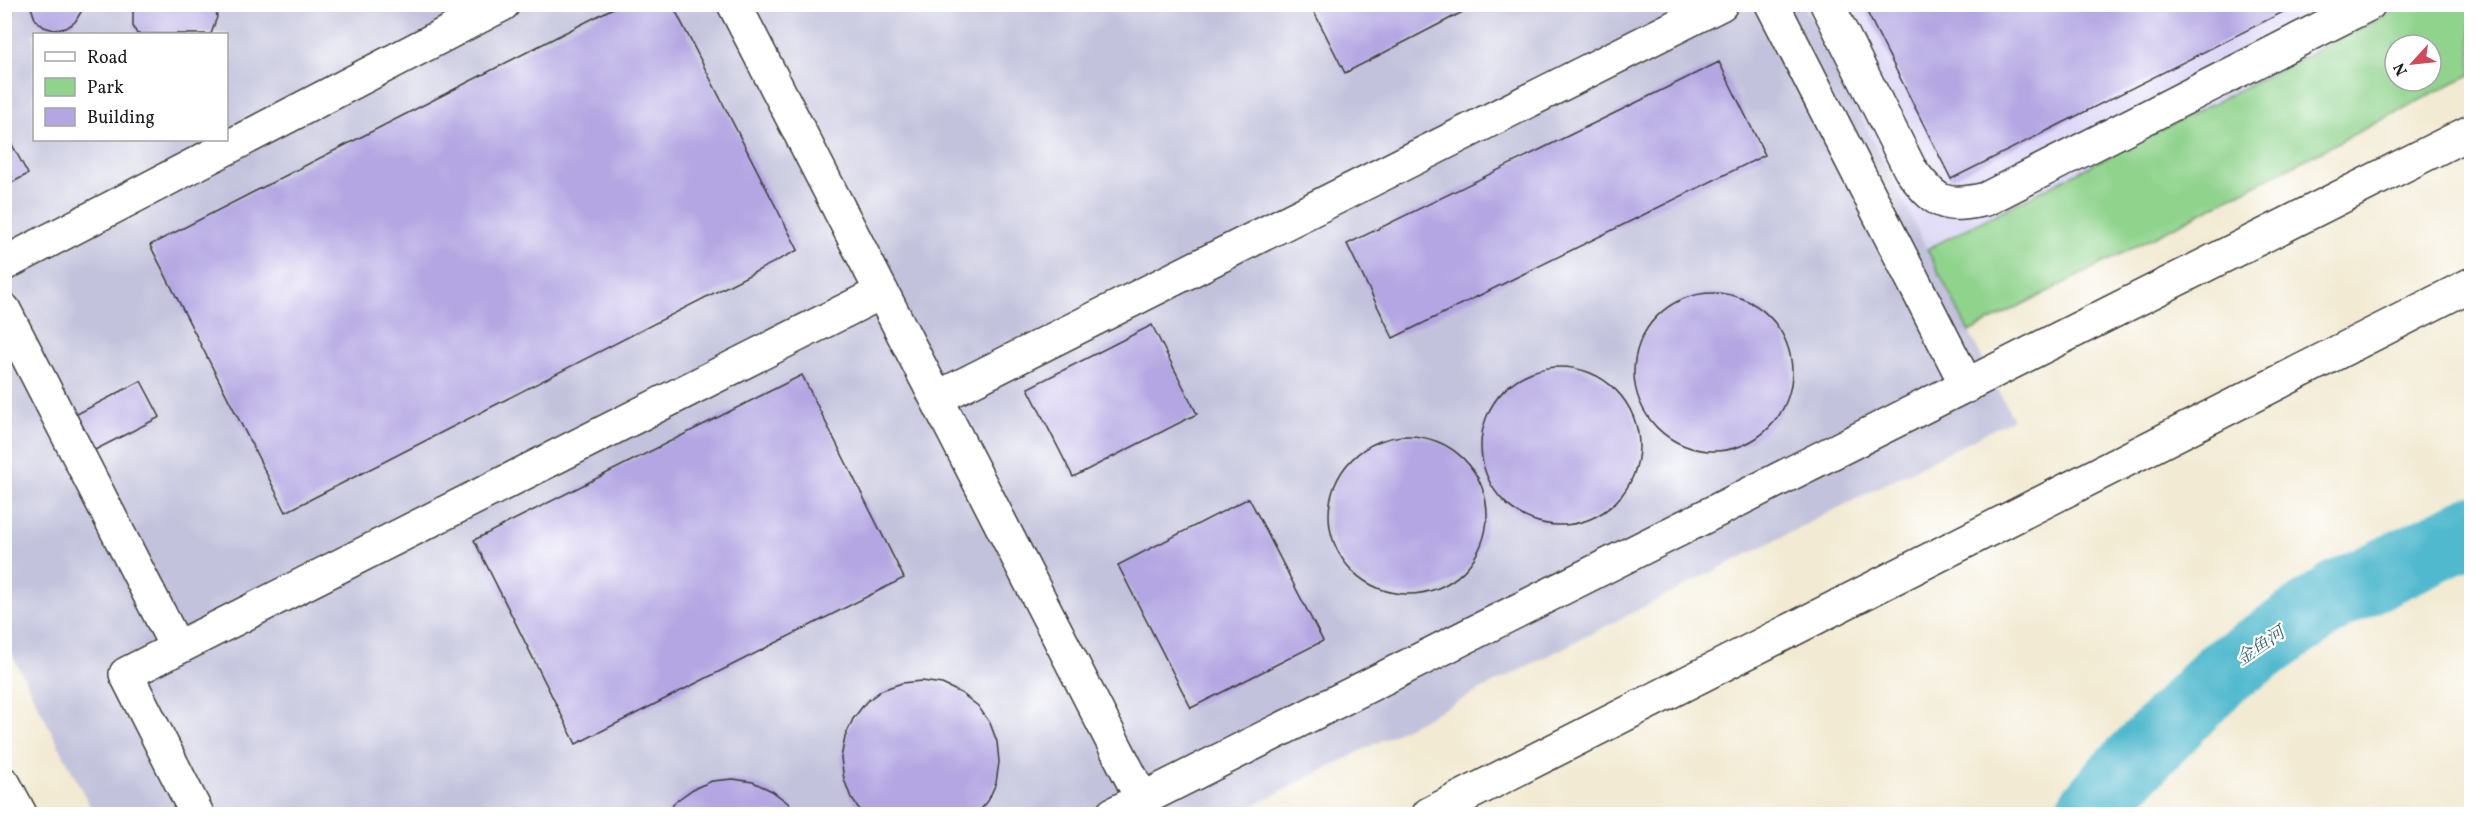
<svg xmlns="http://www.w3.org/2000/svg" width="2476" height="819" font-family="Vollkorn,'Noto Serif SC',serif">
<rect width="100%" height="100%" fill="#fff"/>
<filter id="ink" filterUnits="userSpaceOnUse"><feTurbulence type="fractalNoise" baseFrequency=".0167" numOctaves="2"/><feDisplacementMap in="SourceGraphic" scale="12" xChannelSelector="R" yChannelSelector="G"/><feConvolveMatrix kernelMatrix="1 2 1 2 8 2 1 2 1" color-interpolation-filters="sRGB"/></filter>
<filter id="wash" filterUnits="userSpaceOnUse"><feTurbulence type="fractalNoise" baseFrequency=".008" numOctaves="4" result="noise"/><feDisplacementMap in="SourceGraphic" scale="24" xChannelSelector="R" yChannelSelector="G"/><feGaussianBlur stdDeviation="1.35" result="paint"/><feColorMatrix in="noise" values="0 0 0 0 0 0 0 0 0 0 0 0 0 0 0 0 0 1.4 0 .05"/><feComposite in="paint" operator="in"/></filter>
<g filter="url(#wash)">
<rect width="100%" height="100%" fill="#f2ead3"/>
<path fill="#dcd6f6" d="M 1804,5 L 2406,5 L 1927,249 Z"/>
<path fill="#c2c2dc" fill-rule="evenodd" d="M 5,5 L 1804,5 L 2013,419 L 1237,814 L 94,814 L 5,641 ZM 34,34 L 226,34 L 226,140 L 34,140 Z"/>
<path fill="#8fd38c" stroke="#567854" stroke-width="1.5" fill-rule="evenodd" d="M 2406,5 L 2471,5 L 2471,74 L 1969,332 L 1927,249 ZM 2395,45 L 2431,45 L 2431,81 L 2395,81 Z"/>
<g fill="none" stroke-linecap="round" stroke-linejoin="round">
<path stroke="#51b9ce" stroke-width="68" d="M 2088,814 L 2109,788 L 2220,675 L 2339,594 L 2472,530"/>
</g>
<g id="blocks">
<path fill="#b3a6e2" d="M 30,4 L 81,4 L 81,12 L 75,22 L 66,28 L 54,30 L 44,27 L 35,19 Z
M 133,4 L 215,4 L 217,17 L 211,34 L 137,34 L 133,26 Z
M 621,4 L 672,4 L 798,250 L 286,512 L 150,245 Z
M 1310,4 L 1478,4 L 1345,73 Z
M 1863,4 L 2299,4 L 1951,179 Z
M 1719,62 L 1765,155 L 1393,338 L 1347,244 Z
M 4,130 L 28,174 L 4,187 Z
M1634 372a79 79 0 1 1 158 0a79 79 0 1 1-158 0Z
M 1152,325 L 1197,414 L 1073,477 L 1028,388 Z
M1481 446a79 79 0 1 1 158 0a79 79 0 1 1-158 0Z
M 802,375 L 904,578 L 576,744 L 474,540 Z
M 141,381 L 160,417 L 93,451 L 75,415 Z
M1329 515a79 79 0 1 1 158 0a79 79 0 1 1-158 0Z
M 1249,498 L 1323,641 L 1191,708 L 1118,565 Z
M 922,681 L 942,684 L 961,693 L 978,706 L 990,723 L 997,742 L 999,762 L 996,783 L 988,801 L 977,814 L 863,814 L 851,798 L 844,779 L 841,758 L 845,737 L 853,719 L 866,702 L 882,690 L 902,683 Z
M 733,779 L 753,782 L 772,791 L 788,803 L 796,814 L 666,814 L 676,801 L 693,789 L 712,781 Z"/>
</g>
</g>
<g filter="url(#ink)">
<use href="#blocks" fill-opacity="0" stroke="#3c3b37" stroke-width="1.5"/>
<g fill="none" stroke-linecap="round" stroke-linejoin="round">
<g stroke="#3c3b37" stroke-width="36">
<path id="minor" d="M 734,4 L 1142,799
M 1772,4 L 1967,386
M 1827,4 L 1910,169 C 1935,203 1944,209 1986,199 L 2369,4
M 4,264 L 503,4
M 4,310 L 177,648
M 937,398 L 1721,4
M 4,784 L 20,814
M 197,814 L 126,674 L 882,292
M 1113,814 L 2472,131
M 1429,814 L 2472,284"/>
</g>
<use href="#minor" stroke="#fff" stroke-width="33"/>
</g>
</g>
<g text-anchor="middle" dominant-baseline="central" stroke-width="4.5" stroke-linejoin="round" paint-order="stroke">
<g font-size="18" font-style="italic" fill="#34636c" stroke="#fff">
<text transform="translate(2261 647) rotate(-34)">金鱼河</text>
</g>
</g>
<rect width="2476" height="819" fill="none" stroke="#fff" stroke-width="24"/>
<rect x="33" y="33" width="195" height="108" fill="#ffffff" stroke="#a4a4a4" stroke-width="1.5"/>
<rect x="45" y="52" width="30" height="9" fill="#ffffff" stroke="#a4a4a4" stroke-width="1.5"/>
<text x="87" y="63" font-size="18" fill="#1c1c1c">Road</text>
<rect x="45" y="78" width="30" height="18" fill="#8fd38c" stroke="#a4a4a4" stroke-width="1.5"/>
<text x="87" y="93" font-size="18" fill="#1c1c1c">Park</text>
<rect x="45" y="108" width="30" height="18" fill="#b3a6e2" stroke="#a4a4a4" stroke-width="1.5"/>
<text x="87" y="123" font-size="18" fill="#1c1c1c">Building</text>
<g transform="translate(2413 63) rotate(243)"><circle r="28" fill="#ffffff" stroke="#a4a4a4" stroke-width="1.5"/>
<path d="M0-4.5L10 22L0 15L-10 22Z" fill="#d1495b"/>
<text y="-9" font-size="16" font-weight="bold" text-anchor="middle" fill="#1c1c1c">N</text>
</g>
</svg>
